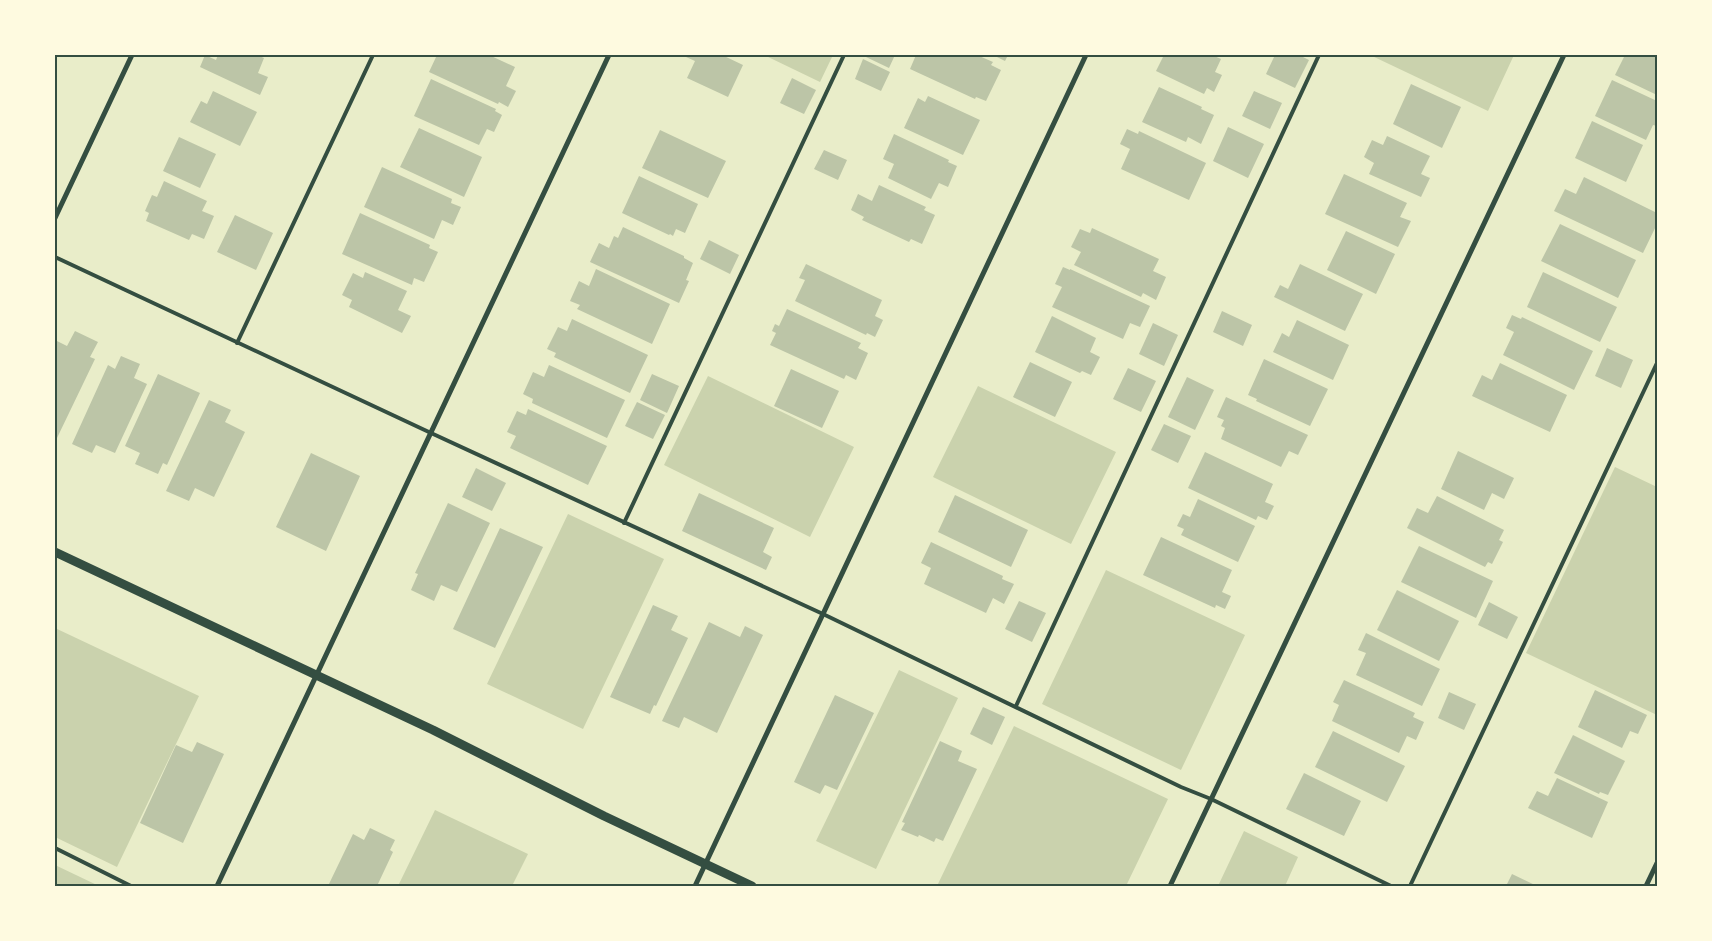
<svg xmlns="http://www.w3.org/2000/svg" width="1712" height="941" font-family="'DejaVu Sans',sans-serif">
<rect width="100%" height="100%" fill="#e9edc9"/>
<path fill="#cad2ad" d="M 764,55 L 833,55 L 820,82 Z
M 1370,55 L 1514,55 L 1488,111 Z
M 708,376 L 854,447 L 810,537 L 664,465 Z
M 978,386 L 1116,452 L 1071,544 L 933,477 Z
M 1615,467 L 1657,487 L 1657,715 L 1526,653 Z
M 568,514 L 664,559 L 583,729 L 487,684 Z
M 1106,570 L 1245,635 L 1181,770 L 1042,704 Z
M 55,628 L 199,696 L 117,867 L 55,837 Z
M 899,670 L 958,698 L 876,869 L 816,841 Z
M 1014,726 L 1168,799 L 1126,886 L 937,886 Z
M 435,810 L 528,854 L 512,886 L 398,886 Z
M 1244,831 L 1298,857 L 1285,886 L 1218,886 Z
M 55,865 L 99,886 L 55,886 Z"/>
<path fill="#bcc5a7" d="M 205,55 L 216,60 L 218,55 L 257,55 L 264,58 L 258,73 L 268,77 L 260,95 L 200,67 Z
M 437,55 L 489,55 L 515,67 L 506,86 L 516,91 L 508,107 L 499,102 L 498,104 L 429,72 Z
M 686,55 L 722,55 L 743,65 L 728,97 L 687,78 L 695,61 L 686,57 Z
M 867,55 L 895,55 L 889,68 L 866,57 Z
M 916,55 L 977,55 L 993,62 L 991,65 L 1001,70 L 986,101 L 976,97 L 975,99 L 910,69 Z
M 993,55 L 1008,55 L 1005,61 Z
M 1164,55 L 1212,55 L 1221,59 L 1215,72 L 1222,75 L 1214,92 L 1207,88 L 1204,94 L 1156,71 Z
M 1275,55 L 1299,55 L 1309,60 L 1295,88 L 1266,74 Z
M 1625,55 L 1657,55 L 1657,95 L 1615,75 Z
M 863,59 L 890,72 L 881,91 L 855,79 Z
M 792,78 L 816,90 L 804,114 L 780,103 Z
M 431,79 L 496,109 L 495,111 L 502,115 L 494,132 L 487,129 L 479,145 L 414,116 Z
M 1612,80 L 1657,101 L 1657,126 L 1653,125 L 1646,140 L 1595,116 Z
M 1411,84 L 1461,107 L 1442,148 L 1393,124 Z
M 1159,87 L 1202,107 L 1201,109 L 1214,115 L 1201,144 L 1188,137 L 1186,142 L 1142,122 Z
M 213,91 L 257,112 L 240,146 L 190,122 L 201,101 L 207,104 Z
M 1254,91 L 1282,103 L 1270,129 L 1242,116 Z
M 928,96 L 980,120 L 963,155 L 904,128 L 918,98 L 925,102 Z
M 1592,121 L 1643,145 L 1626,182 L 1575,158 Z
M 1228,127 L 1264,144 L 1248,178 L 1213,161 Z
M 419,128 L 482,157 L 464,197 L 400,167 Z
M 1127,129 L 1138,134 L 1139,131 L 1206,163 L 1189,200 L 1121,169 L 1130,149 L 1120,144 Z
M 660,130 L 726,161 L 708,198 L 642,168 Z
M 894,134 L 949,160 L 948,162 L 957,166 L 948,187 L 939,183 L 931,199 L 888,178 L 894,164 L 883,159 Z
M 1387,136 L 1430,156 L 1421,174 L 1430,178 L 1421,197 L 1369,174 L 1374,163 L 1364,157 L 1372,140 L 1383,145 Z
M 179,137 L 216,154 L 200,188 L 163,171 Z
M 824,150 L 847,160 L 838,180 L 814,169 Z
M 382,167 L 452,199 L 451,203 L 461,207 L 453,225 L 442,220 L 434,239 L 364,207 Z
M 1344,174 L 1407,203 L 1400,217 L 1411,221 L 1398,247 L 1325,214 Z
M 639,176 L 698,204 L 685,233 L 676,229 L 673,236 L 670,234 L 669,235 L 622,213 Z
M 1584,177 L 1657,213 L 1657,224 L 1643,253 L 1554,211 L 1565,189 L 1576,194 Z
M 164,181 L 207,201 L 202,211 L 214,216 L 204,239 L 192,234 L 189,240 L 146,221 L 149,213 L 145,211 L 152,195 L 157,197 Z
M 879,185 L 926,207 L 924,210 L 935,215 L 922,244 L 911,239 L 909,242 L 862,220 L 864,217 L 851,210 L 858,194 L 872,201 Z
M 360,213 L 430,245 L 429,248 L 438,252 L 424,282 L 414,278 L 412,285 L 342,254 Z
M 235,215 L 273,233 L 256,270 L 217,252 Z
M 1560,224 L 1636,260 L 1618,298 L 1541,261 Z
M 623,227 L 684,256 L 684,258 L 693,263 L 686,280 L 689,281 L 679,303 L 590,262 L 599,243 L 609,248 L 614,236 L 618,238 Z
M 1092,228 L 1159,259 L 1153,271 L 1166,277 L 1156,300 L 1143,293 L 1141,297 L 1074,265 L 1081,252 L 1071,247 L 1080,229 L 1090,233 Z
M 1346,231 L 1395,254 L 1376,294 L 1327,270 Z
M 709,240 L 739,255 L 730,274 L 700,259 Z
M 806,264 L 882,300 L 875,316 L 883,320 L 875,337 L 867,333 L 866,335 L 795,301 L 805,280 L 799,278 Z
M 1300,264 L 1363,294 L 1345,331 L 1274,297 L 1280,285 L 1288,289 Z
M 1063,267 L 1070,270 L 1070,269 L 1150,306 L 1140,327 L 1130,323 L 1123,339 L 1052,307 L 1062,287 L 1055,284 Z
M 596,269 L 670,304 L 652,344 L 577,309 L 580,305 L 570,301 L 579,281 L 589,286 Z
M 365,272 L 407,291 L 398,310 L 411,316 L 402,333 L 349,307 L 352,300 L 342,295 L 353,273 L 363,278 Z
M 1543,272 L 1617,307 L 1600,342 L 1527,307 Z
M 787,309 L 861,343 L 858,348 L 868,353 L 856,380 L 846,375 L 844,379 L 770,345 L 776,333 L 772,331 L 775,324 L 779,326 Z
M 1222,311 L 1252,325 L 1243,346 L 1213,332 Z
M 1512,315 L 1521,319 L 1522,317 L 1593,351 L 1574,390 L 1503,355 L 1514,332 L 1506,328 Z
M 1052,316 L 1096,338 L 1090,352 L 1100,357 L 1091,375 L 1082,371 L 1080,373 L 1035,352 Z
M 572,319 L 648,355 L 630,393 L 554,357 L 556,353 L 547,349 L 558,327 L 567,331 Z
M 1297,320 L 1349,345 L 1333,380 L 1273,352 L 1282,333 L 1289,337 Z
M 1153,323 L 1178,335 L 1164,366 L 1139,354 Z
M 75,331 L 98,342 L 90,357 L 95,359 L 57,438 L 55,437 L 55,340 L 67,346 Z
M 1607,348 L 1633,360 L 1621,388 L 1595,376 Z
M 121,356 L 140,364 L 134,378 L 147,384 L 115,453 L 96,445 L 92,453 L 72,444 L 108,365 L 115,369 Z
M 1264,359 L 1328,389 L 1310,426 L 1256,401 L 1257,399 L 1248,395 Z
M 1030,362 L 1072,382 L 1055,417 L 1013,397 Z
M 1500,363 L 1567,395 L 1550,432 L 1472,396 L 1482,375 L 1492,380 Z
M 549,365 L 625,400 L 607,438 L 532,403 L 533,399 L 523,394 L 533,372 L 544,377 Z
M 1128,368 L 1156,381 L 1141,412 L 1113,399 Z
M 791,369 L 839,391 L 822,428 L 774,406 Z
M 158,374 L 200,393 L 167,465 L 163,463 L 158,474 L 135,464 L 140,453 L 125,446 Z
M 652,374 L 679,386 L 667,413 L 640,400 Z
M 1187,377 L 1214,390 L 1195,430 L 1168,417 Z
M 1226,397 L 1308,435 L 1298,455 L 1289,451 L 1281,467 L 1221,439 L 1225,428 L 1221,426 L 1224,420 L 1217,417 Z
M 209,400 L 231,410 L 225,422 L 245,432 L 214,497 L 195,488 L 189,501 L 166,491 Z
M 637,402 L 665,415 L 653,439 L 625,426 Z
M 528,409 L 607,446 L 588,485 L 510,448 L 516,436 L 507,432 L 517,411 L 526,415 Z
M 1164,424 L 1191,436 L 1178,463 L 1151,450 Z
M 1458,451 L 1514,478 L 1504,499 L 1492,493 L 1484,510 L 1441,489 Z
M 1205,452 L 1273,484 L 1265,502 L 1274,506 L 1267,520 L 1258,516 L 1256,520 L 1188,488 Z
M 311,453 L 360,476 L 326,551 L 276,527 Z
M 476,468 L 506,483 L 492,511 L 462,497 Z
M 699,493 L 774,528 L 763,552 L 772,557 L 766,570 L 682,531 Z
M 955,495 L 1028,530 L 1011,567 L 938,532 Z
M 1437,496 L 1504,530 L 1499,540 L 1503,542 L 1492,564 L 1488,562 L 1485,567 L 1407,528 L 1417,508 L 1428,513 Z
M 1198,499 L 1255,526 L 1238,562 L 1181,535 L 1184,529 L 1177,526 L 1183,514 L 1190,517 Z
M 448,503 L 490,523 L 457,592 L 441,585 L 434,601 L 411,590 L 418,574 L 415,573 Z
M 500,528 L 543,547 L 495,648 L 453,629 Z
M 1161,537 L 1232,570 L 1222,592 L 1231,596 L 1225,609 L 1216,605 L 1215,608 L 1143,575 Z
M 931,542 L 1003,576 L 1002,579 L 1014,584 L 1004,604 L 993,598 L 986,613 L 924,584 L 931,568 L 921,563 Z
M 1419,546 L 1493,581 L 1476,618 L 1401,582 Z
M 1397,590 L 1459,621 L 1439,661 L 1377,630 Z
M 1019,601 L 1046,613 L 1032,642 L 1005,629 Z
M 1489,602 L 1518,617 L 1507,639 L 1478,625 Z
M 653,605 L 678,616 L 671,630 L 688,638 L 656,706 L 654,705 L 650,714 L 610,697 Z
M 709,622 L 740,637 L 745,626 L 763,635 L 717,733 L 684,717 L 679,728 L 662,721 Z
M 1366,633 L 1440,669 L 1422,706 L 1356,675 L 1366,653 L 1358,650 Z
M 1344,680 L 1415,713 L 1413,717 L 1424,722 L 1416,740 L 1407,736 L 1399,753 L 1332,721 L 1339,705 L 1333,702 Z
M 1595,690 L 1647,715 L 1638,734 L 1630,731 L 1622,748 L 1578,727 Z
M 1449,692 L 1476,704 L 1464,730 L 1438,718 Z
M 835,695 L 874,713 L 837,790 L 825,785 L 820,794 L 794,782 Z
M 983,707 L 1005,717 L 992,745 L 970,734 Z
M 1333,731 L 1405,766 L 1387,802 L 1315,767 Z
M 1573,735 L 1625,761 L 1608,795 L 1600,792 L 1599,794 L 1554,773 Z
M 940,741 L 962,751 L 958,761 L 977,769 L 943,841 L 936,838 L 934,842 L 919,835 L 918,837 L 901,830 L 905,823 L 902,822 Z
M 197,742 L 224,754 L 183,843 L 140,823 L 176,745 L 192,752 Z
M 1304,773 L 1361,801 L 1344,836 L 1286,809 Z
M 1557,778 L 1608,802 L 1592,838 L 1528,808 L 1537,791 L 1548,796 Z
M 370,828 L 395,840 L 390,850 L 393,852 L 377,886 L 328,886 L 353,834 L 364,840 Z
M 1512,874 L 1537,886 L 1506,886 Z"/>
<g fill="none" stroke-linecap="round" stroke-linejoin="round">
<path stroke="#344e41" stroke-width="4" d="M 55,257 L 431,433 L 823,614 L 1181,787 L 1211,799 L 1391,886
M 237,343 L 373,55
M 624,523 L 844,55
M 1016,706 L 1319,55
M 55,848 L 131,886
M 1410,886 L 1657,363"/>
<path stroke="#344e41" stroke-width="5" d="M 55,218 L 132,55
M 217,886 L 609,55
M 695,886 L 1086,55
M 1170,886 L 1564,55
M 1646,886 L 1657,863"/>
<path stroke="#344e41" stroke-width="9" d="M 55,552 L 433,730 L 604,816 L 752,886"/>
</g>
<rect width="1712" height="941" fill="none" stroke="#fefae0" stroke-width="112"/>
<rect x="56" y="56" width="1600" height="829" fill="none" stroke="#344e41" stroke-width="2"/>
</svg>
